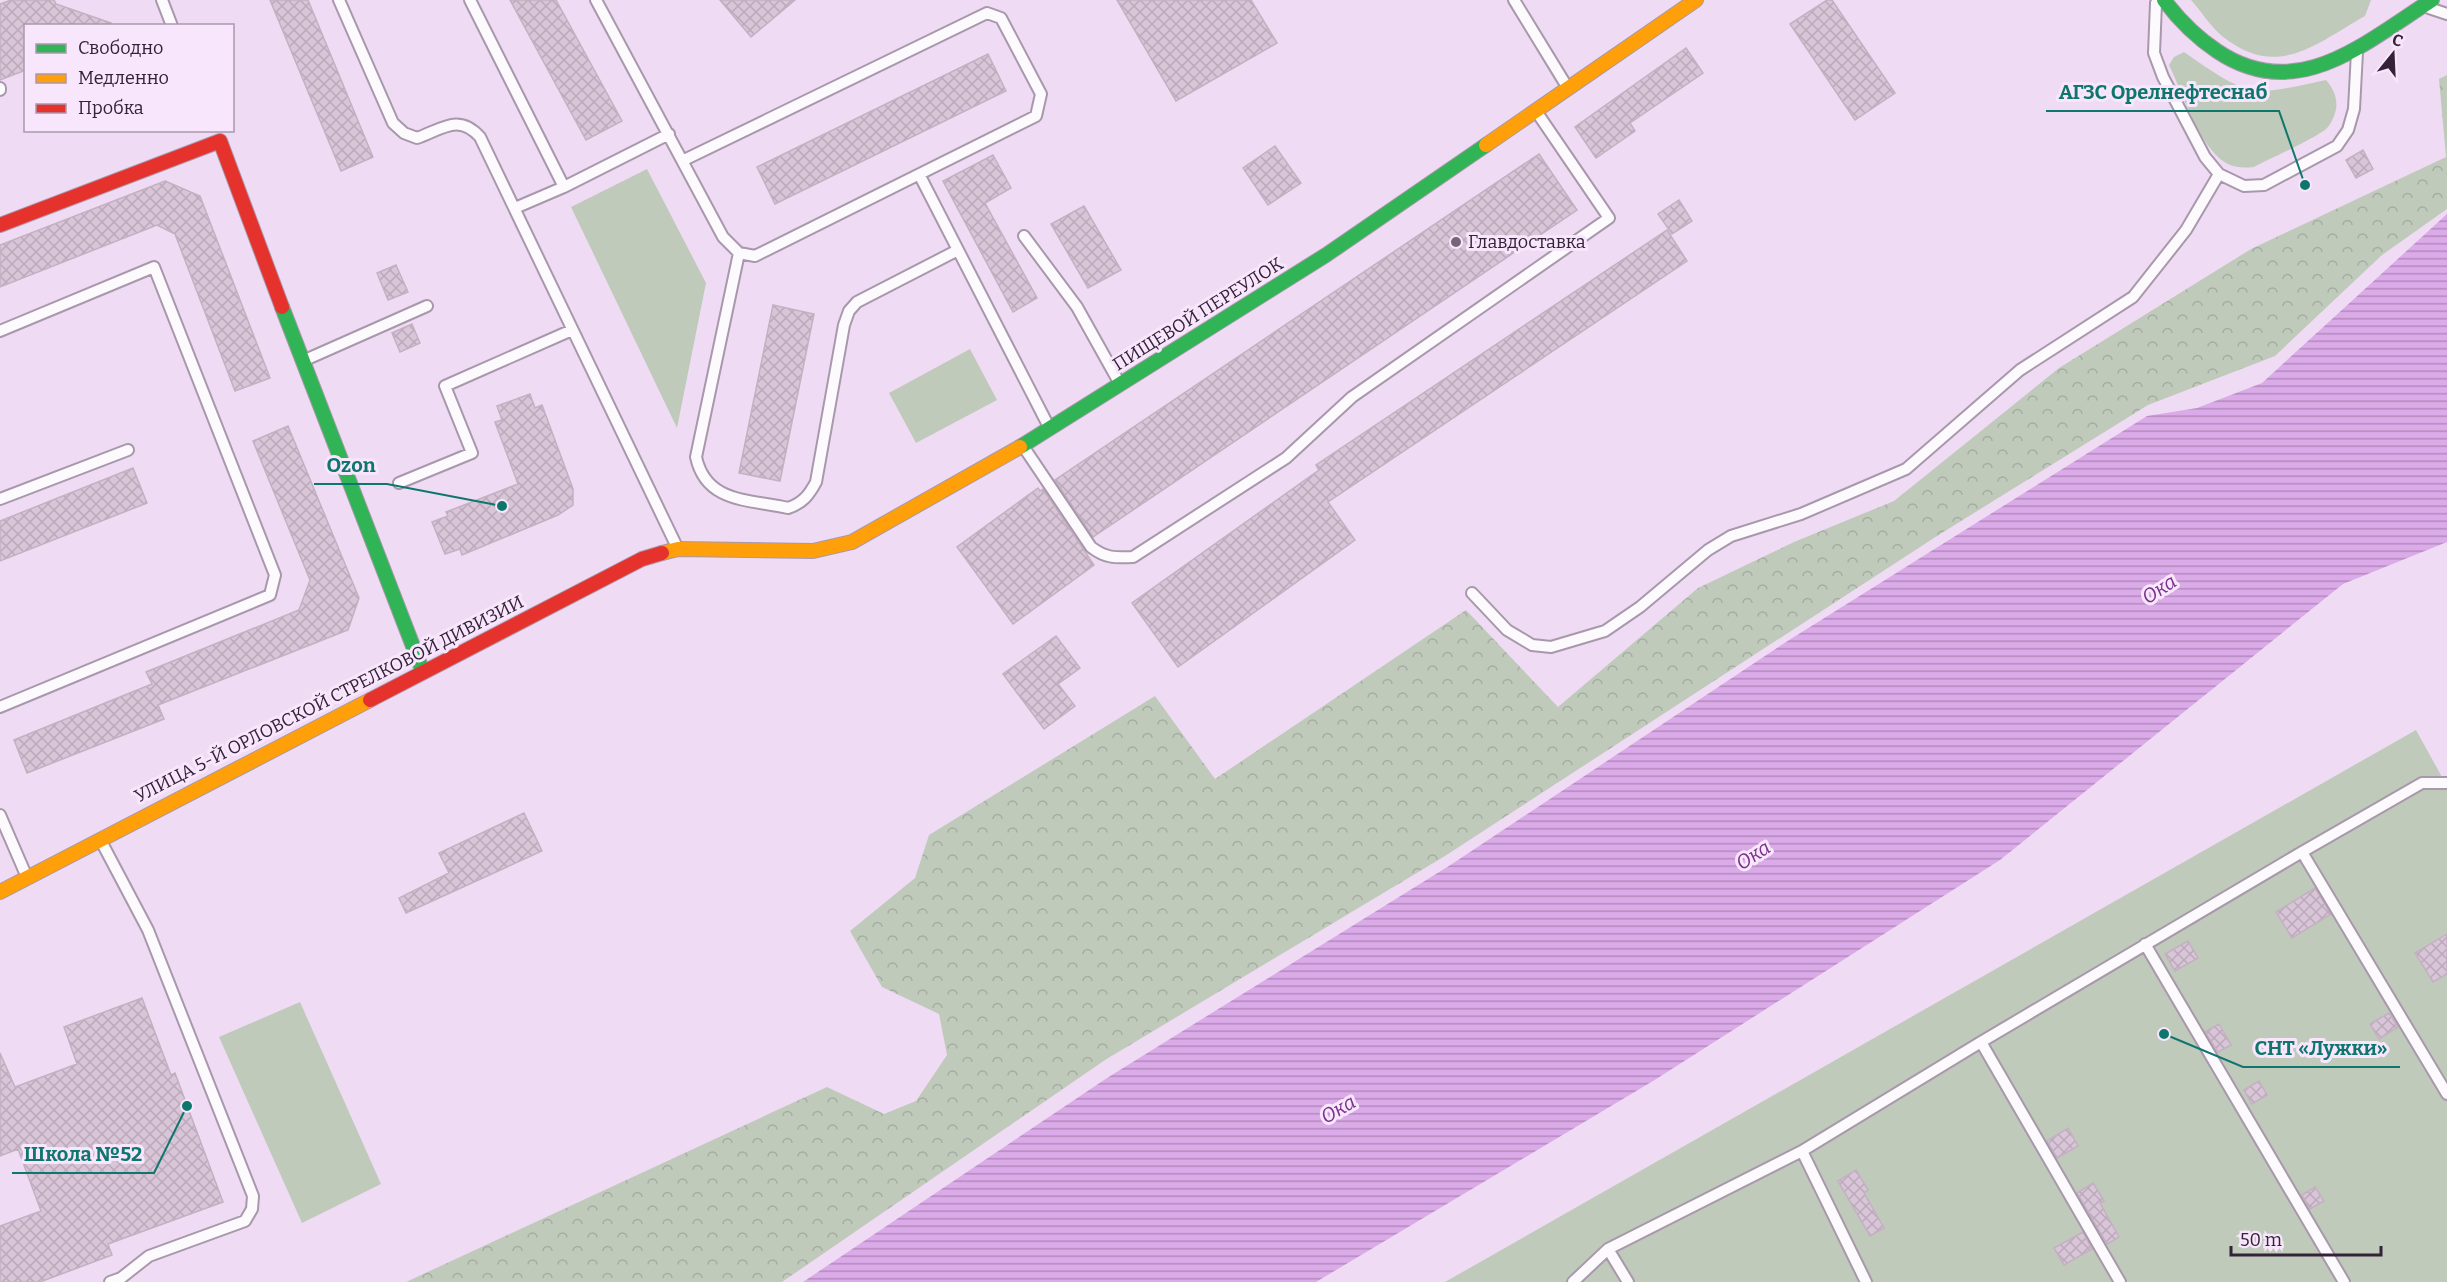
<svg xmlns="http://www.w3.org/2000/svg" width="2447" height="1282" font-family="Bitter,serif">
<defs>
<pattern id="forest-crowns" width="20" height="18" patternUnits="userSpaceOnUse" patternTransform="scale(1.5)"><rect width="20" height="18" fill="#bfcabb"/><path d="M2 6a3 3 0 1 1 6 0M12 15a3 3 0 1 1 6 0" fill="none" stroke="#a5ada2"/></pattern>
<pattern id="water-rules" width="6" height="5" patternUnits="userSpaceOnUse" patternTransform="scale(1.5)"><rect width="6" height="5" fill="#dbaae8"/><path d="M0 2.5h6" fill="none" stroke="#b28abd"/></pattern>
<pattern id="building-cross-hatch" width="8" height="8" patternUnits="userSpaceOnUse" patternTransform="scale(1.5)"><rect width="8" height="8" fill="#d9c5d8"/><path d="M0 0l8 8M0 8l8-8" fill="none" stroke="#bba9ba"/></pattern>
</defs>
<rect width="100%" height="100%" fill="#efdcf4"/>
<path fill="#bfcabb" d="M 2191,0 L 2371,0 L 2365,16 C 2314,45 2277,80 2222,36 C 2210,26 2201,11 2191,0 Z
M 2184,52 C 2249,97 2249,97 2326,80 C 2339,95 2340,110 2328,127 C 2321,136 2267,160 2254,167 C 2244,168 2235,168 2226,163 C 2200,148 2182,92 2169,65 L 2174,57 Z
M 647,169 L 706,283 L 677,428 L 571,207 Z
M 970,349 L 997,400 L 916,443 L 889,393 Z
M 2416,730 L 2447,786 L 2447,1282 L 1445,1282 Z
M 300,1002 L 381,1184 L 302,1223 L 219,1037 Z"/>
<path fill="url(#forest-crowns)" d="M 2447,75 L 2447,209 L 2382,255 L 2275,356 L 2148,405 L 1937,536 L 1445,856 L 1105,1060 L 782,1282 L 406,1282 L 827,1087 L 884,1114 L 916,1101 L 947,1055 L 939,1014 L 882,987 L 850,931 L 915,878 L 929,835 L 1155,696 L 1215,779 L 1466,610 L 1558,707 L 1698,588 L 1794,542 L 1894,501 L 2059,368 L 2251,249 L 2446,157 L 2439,79 Z"/>
<path fill="url(#water-rules)" d="M 2447,214 L 2447,542 L 2343,584 L 2000,860 L 1653,1081 L 1316,1282 L 803,1282 L 1107,1078 L 1452,864 L 1786,642 L 2147,416 L 2197,408 L 2262,383 Z"/>
<path fill="url(#building-cross-hatch)" stroke="#c4b0c2" stroke-width="1.5" d="M 11,0 L 54,0 L 56,4 L 111,23 L 110,26 L 26,26 L 26,70 L 0,80 L 0,4 Z
M 270,0 L 308,0 L 373,157 L 341,171 Z
M 510,0 L 556,0 L 622,121 L 586,140 Z
M 720,0 L 795,0 L 751,37 Z
M 1117,0 L 1251,0 L 1277,43 L 1176,101 Z
M 1827,0 L 1832,0 L 1895,93 L 1855,120 L 1790,24 Z
M 1686,48 L 1703,73 L 1630,123 L 1635,131 L 1596,158 L 1575,127 Z
M 988,54 L 1006,91 L 775,204 L 757,167 Z
M 1275,146 L 1301,183 L 1268,205 L 1243,168 Z
M 2363,150 L 2373,169 L 2356,178 L 2346,160 Z
M 1539,154 L 1577,210 L 1093,537 L 1055,480 Z
M 993,155 L 1011,188 L 985,203 L 1037,298 L 1013,312 L 943,181 Z
M 165,181 L 200,196 L 270,378 L 235,391 L 175,234 L 157,225 L 0,287 L 0,245 Z
M 1679,200 L 1692,221 L 1672,234 L 1658,214 Z
M 1084,206 L 1121,270 L 1088,288 L 1051,224 Z
M 1667,230 L 1687,261 L 1328,502 L 1355,540 L 1178,667 L 1132,603 L 1319,470 L 1316,465 Z
M 396,265 L 408,292 L 388,300 L 377,273 Z
M 773,305 L 814,314 L 780,481 L 739,473 Z
M 412,324 L 420,343 L 400,352 L 392,333 Z
M 530,394 L 535,408 L 542,405 L 573,489 L 573,505 L 558,515 L 462,555 L 460,549 L 445,554 L 432,522 L 448,516 L 446,512 L 518,484 L 495,422 L 502,420 L 497,406 Z
M 288,426 L 359,598 L 348,630 L 158,705 L 164,719 L 27,773 L 14,740 L 152,684 L 146,672 L 299,610 L 310,580 L 253,441 Z
M 133,468 L 147,503 L 0,561 L 0,521 Z
M 1038,488 L 1040,491 L 1043,489 L 1094,565 L 1013,624 L 957,547 Z
M 1056,636 L 1080,668 L 1058,684 L 1075,706 L 1044,729 L 1003,674 Z
M 524,813 L 542,851 L 406,913 L 399,898 L 449,873 L 439,853 Z
M 2315,888 L 2331,914 L 2292,938 L 2276,912 Z
M 2447,934 L 2447,974 L 2433,982 L 2415,953 Z
M 2188,941 L 2198,958 L 2175,971 L 2165,954 Z
M 142,998 L 171,1075 L 175,1073 L 223,1202 L 108,1244 L 112,1255 L 40,1282 L 0,1282 L 0,1226 L 41,1211 L 18,1149 L 0,1156 L 0,1053 L 15,1087 L 77,1064 L 64,1027 Z
M 2389,1013 L 2398,1027 L 2379,1039 L 2370,1024 Z
M 2219,1024 L 2231,1045 L 2218,1052 L 2205,1032 Z
M 2259,1081 L 2267,1095 L 2252,1104 L 2244,1090 Z
M 2068,1128 L 2078,1146 L 2057,1158 L 2047,1141 Z
M 1856,1170 L 1868,1190 L 1864,1193 L 1884,1228 L 1870,1236 L 1838,1181 Z
M 2093,1183 L 2104,1201 L 2100,1203 L 2119,1237 L 2107,1244 L 2077,1193 Z
M 2315,1187 L 2324,1201 L 2310,1209 L 2302,1195 Z
M 2083,1232 L 2092,1249 L 2064,1265 L 2054,1248 Z"/>
<g fill="none" stroke-linecap="round" stroke-linejoin="round">
<g stroke="#a898ab" stroke-width="14">
<path id="lane" d="M 162,0 L 172,26
M 339,0 L 393,123 L 404,133 L 417,138 C 442,129 459,113 480,137 L 677,547
M 470,0 L 564,187 L 515,208
M 596,0 L 723,237 L 739,253 L 755,256 L 1036,116 L 1041,94 L 1001,18 L 987,13 L 684,160
M 1514,0 L 1566,85
M 2156,3 L 2154,53 L 2163,77 L 2205,157 L 2219,174 L 2244,186 L 2264,185 L 2337,146 L 2348,130 L 2354,109 L 2357,52
M 2429,8 L 2447,14
M 0,88 L 0,90
M 920,176 L 1049,427
M 564,187 L 669,134
M 1024,236 L 1077,307 L 1120,384
M 739,253 L 696,457 C 706,503 748,499 788,508 C 803,503 809,495 816,482 L 844,325 L 849,311 L 857,302 L 958,250
M 0,331 L 154,267 L 275,575 L 270,595 L 0,707
M 305,360 L 427,306
M 1025,449 L 1091,547 C 1105,558 1115,558 1133,557 L 1286,458 L 1352,397 L 1609,218 L 1538,114
M 399,483 L 472,453 L 445,386 L 572,330
M 0,499 L 128,450
M 1472,593 L 1507,630 L 1532,645 L 1551,647 L 1605,631 L 1640,607 L 1708,550 L 1731,536 L 1801,514 L 1906,469 L 2020,370 L 2133,297 L 2186,230 L 2219,174
M 0,815 L 26,875
M 101,841 L 148,930 L 253,1196 L 252,1209 L 245,1221 L 149,1256 L 121,1278 L 110,1282
M 2302,852 L 2422,783 L 2447,783
M 2145,944 L 2344,1282
M 1981,1042 L 2120,1282
M 1802,1151 L 1866,1282
M 1608,1249 L 1628,1282
M 1573,1282 L 1608,1249 L 1802,1151 L 1981,1042 L 2302,852 L 2447,1094"/>
</g>
<g stroke="#a898ab" stroke-width="16">
<path id="fast" d="M 2164,0 C 2179,20 2196,37 2217,51 C 2297,105 2364,43 2432,0
M 282,307 L 423,672
M 1020,447 L 1326,255 L 1486,145"/>
</g>
<g stroke="#a898ab" stroke-width="16">
<path id="slow" d="M 1486,145 L 1696,0
M 662,553 L 678,549 L 813,551 L 852,542 L 1020,447
M 0,892 L 370,700"/>
</g>
<g stroke="#a898ab" stroke-width="16">
<path id="jam" d="M 0,225 L 220,141 L 282,307
M 370,700 L 642,559 L 662,553"/>
</g>
<use href="#lane" stroke="#fdfafd" stroke-width="10"/>
<use href="#fast" stroke="#30b455" stroke-width="14"/>
<use href="#slow" stroke="#ff9f0a" stroke-width="14"/>
<use href="#jam" stroke="#e5322d" stroke-width="14"/>
</g>
<circle fill="#75647a" stroke="#f8e6fc" stroke-width="2" cx="1456" cy="242" r="6"/>
<g text-anchor="middle" dominant-baseline="central" stroke-width="6" stroke-linejoin="round" paint-order="stroke">
<g font-size="18" fill="#342338" stroke="#f8e6fc" text-anchor="start">
<text x="1468" y="242">Главдоставка</text>
</g>
<g font-size="18" fill="#342338" stroke="#f8e6fc">
<text transform="translate(1198 314) rotate(-32)">ПИЩЕВОЙ ПЕРЕУЛОК</text>
<text transform="translate(329 699) rotate(-27)">УЛИЦА 5-Й ОРЛОВСКОЙ СТРЕЛКОВОЙ ДИВИЗИИ</text>
</g>
<g font-size="20" font-style="italic" fill="#7a318c" stroke="#f8e6fc">
<text transform="translate(2159 589) rotate(-33)">Ока</text>
<text transform="translate(1753 855) rotate(-33)">Ока</text>
<text transform="translate(1338 1109) rotate(-30)">Ока</text>
</g>
</g>
<path fill="none" stroke="#0f766e" stroke-width="2" d="M2305 185L2279 111H2046M502 506L387 484H314M2164 1034L2243 1067H2400M187 1106L154 1173H12"/>
<g fill="#0f766e" stroke="#f8e6fc" stroke-width="2">
<circle cx="2305" cy="185" r="6"/>
<circle cx="502" cy="506" r="6"/>
<circle cx="2164" cy="1034" r="6"/>
<circle cx="187" cy="1106" r="6"/>
</g>
<g font-size="20" text-anchor="middle" font-weight="bold" fill="#0f766e" stroke="#f8e6fc" stroke-width="6" stroke-linejoin="round" paint-order="stroke">
<text x="2163" y="99">АГЗС Орелнефтеснаб</text>
<text x="351" y="472">Ozon</text>
<text x="2321" y="1055">СНТ «Лужки»</text>
<text x="83" y="1161">Школа №52</text>
</g>
<rect x="24" y="24" width="210" height="108" fill="#f8e6fc" stroke="#aa98ae" stroke-width="1.5"/>
<rect x="36" y="44" width="30" height="9" fill="#30b455" stroke="#aa98ae" stroke-width="1.5"/>
<text x="78" y="54" font-size="18" fill="#342338">Свободно</text>
<rect x="36" y="74" width="30" height="9" fill="#ff9f0a" stroke="#aa98ae" stroke-width="1.5"/>
<text x="78" y="84" font-size="18" fill="#342338">Медленно</text>
<rect x="36" y="104" width="30" height="9" fill="#e5322d" stroke="#aa98ae" stroke-width="1.5"/>
<text x="78" y="114" font-size="18" fill="#342338">Пробка</text>
<g transform="translate(2393 54) rotate(18)" stroke="#f8e6fc" stroke-width="4.5" paint-order="stroke">
<path d="M0-4.5L10 22L0 15L-10 22Z" fill="#342338"/>
<text y="-9" font-size="16" font-weight="bold" text-anchor="middle" fill="#342338">С</text>
</g>
<path d="M2231 1246v9h150v-9" fill="none" stroke="#342338" stroke-width="3"/>
<text x="2240" y="1246" font-size="18" fill="#342338" stroke="#f8e6fc" stroke-width="4.5" paint-order="stroke">50 m</text>
</svg>
